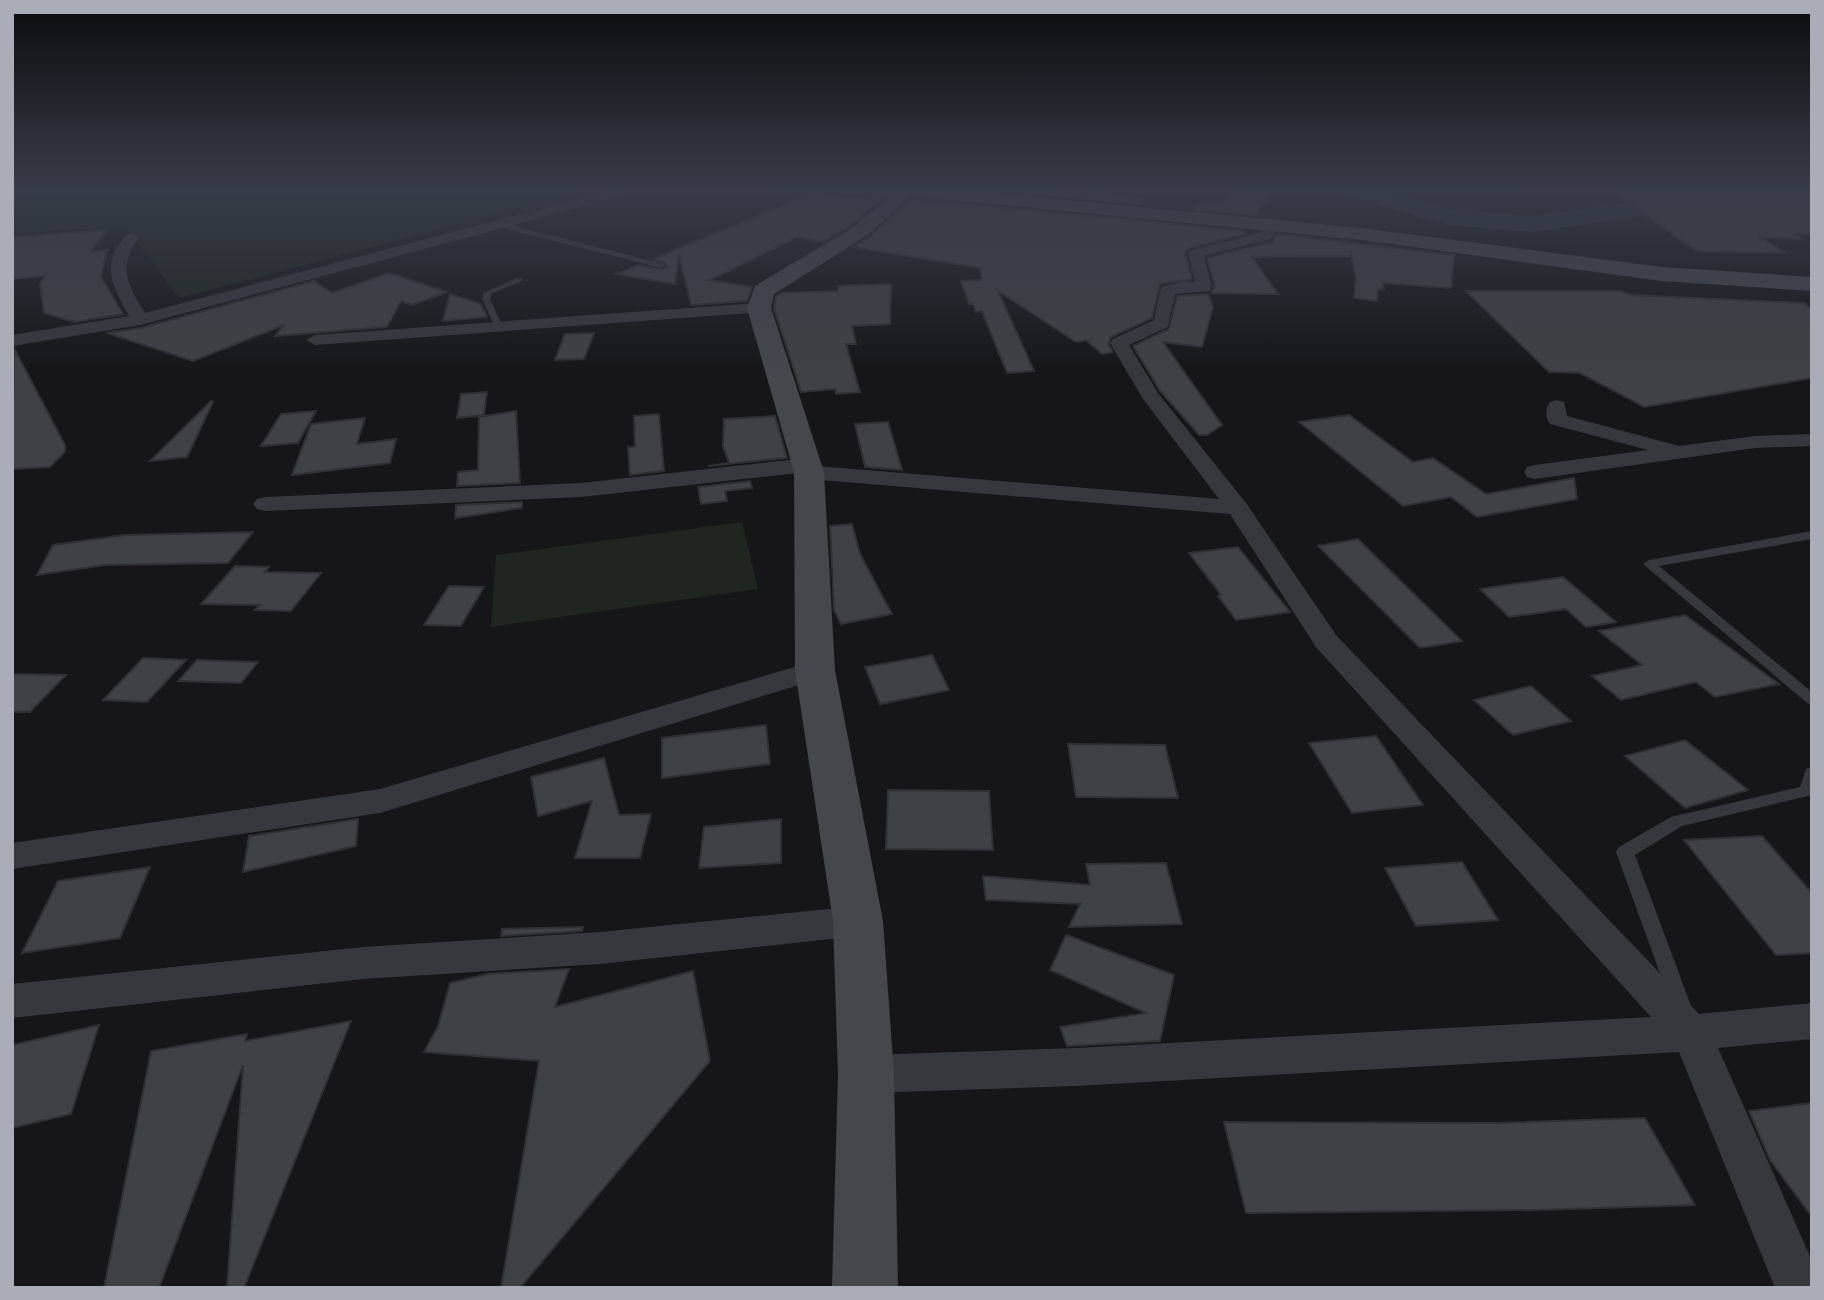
<svg xmlns="http://www.w3.org/2000/svg" width="1824" height="1300" font-family="'Source Sans 3',sans-serif">
<rect width="100%" height="100%" fill="#161618"/>
<path fill="#1e261f" d="M 12,190 L 588,190 L 179,298 L 126,227 L 12,233 Z
M 742,522 L 758,589 L 491,627 L 496,555 Z"/>
<g fill="none" stroke-linecap="round" stroke-linejoin="round">
<path fill="#2c353c" fill-rule="evenodd" d="M 1340,190 L 1380,190 L 1449,209 L 1532,216 L 1643,200 L 1707,198 L 1716,200 L 1720,206 L 1716,212 L 1707,214 L 1643,216 L 1532,232 L 1448,225 L 1343,195 Z"/>
</g>
<path fill="#404145" stroke="#303034" stroke-width="2" d="M 873,190 L 891,190 L 853,224 L 823,242 L 797,237 L 710,280 L 752,287 L 747,301 L 691,305 L 679,254 L 675,284 L 617,274 L 638,265 L 662,270 L 667,267 L 666,263 L 653,259 L 810,194 L 873,200 Z
M 986,190 L 1045,190 L 1087,197 L 1089,190 L 1110,190 L 1109,195 L 1143,198 L 1139,204 Z
M 1232,190 L 1276,190 L 1256,215 L 1194,210 L 1198,202 L 1224,203 Z
M 1609,190 L 1812,190 L 1812,234 L 1795,234 L 1803,239 L 1759,237 L 1786,253 L 1697,251 Z
M 911,199 L 1244,231 L 1242,234 L 1246,234 L 1189,248 L 1185,254 L 1192,279 L 1160,284 L 1152,318 L 1111,337 L 1108,344 L 1113,352 L 1102,354 L 1086,340 L 1076,342 L 998,291 L 1034,371 L 1007,373 L 982,311 L 976,312 L 973,304 L 969,304 L 961,281 L 981,280 L 981,268 L 853,247 L 871,236 Z
M 106,230 L 90,252 L 107,250 L 101,277 L 123,314 L 74,322 L 44,313 L 40,284 L 45,276 L 12,279 L 12,237 Z
M 1277,234 L 1454,255 L 1451,288 L 1382,283 L 1384,289 L 1378,289 L 1377,301 L 1354,298 L 1356,277 L 1350,251 L 1350,256 L 1252,257 L 1278,294 L 1211,293 L 1215,286 L 1207,258 L 1272,242 Z
M 389,273 L 447,292 L 412,305 L 401,301 L 387,327 L 275,336 L 284,325 L 193,361 L 107,333 L 141,328 L 314,281 L 332,293 Z
M 891,284 L 890,324 L 852,326 L 856,344 L 846,344 L 860,392 L 836,394 L 835,389 L 801,392 L 774,308 L 776,296 L 781,293 L 838,291 L 838,286 Z
M 1466,291 L 1620,291 L 1632,295 L 1804,303 L 1812,310 L 1812,378 L 1644,407 L 1580,373 L 1549,372 Z
M 450,294 L 481,304 L 487,317 L 443,321 Z
M 1208,294 L 1213,307 L 1202,347 L 1163,342 L 1222,425 L 1207,435 L 1199,435 L 1160,391 L 1133,346 L 1169,329 L 1177,296 Z
M 594,333 L 584,359 L 555,360 L 565,334 Z
M 14,348 L 65,445 L 65,452 L 50,467 L 12,469 Z
M 487,392 L 484,415 L 457,418 L 461,394 Z
M 211,401 L 213,402 L 187,457 L 150,461 Z
M 316,411 L 298,443 L 261,446 L 281,414 Z
M 516,411 L 520,483 L 457,486 L 458,472 L 478,470 L 479,417 Z
M 659,414 L 664,471 L 630,475 L 628,447 L 635,447 L 634,416 Z
M 1349,415 L 1413,462 L 1433,458 L 1486,494 L 1574,478 L 1577,499 L 1477,517 L 1451,497 L 1403,506 L 1299,422 Z
M 775,416 L 787,458 L 708,466 L 729,463 L 723,446 L 724,419 Z
M 365,418 L 357,444 L 396,439 L 390,463 L 292,475 L 311,424 Z
M 888,422 L 902,470 L 865,467 L 855,424 Z
M 750,481 L 752,488 L 725,491 L 727,501 L 701,504 L 698,487 Z
M 522,502 L 522,508 L 455,518 L 456,505 Z
M 852,524 L 860,554 L 892,614 L 841,624 L 834,610 L 830,526 Z
M 253,532 L 228,563 L 105,565 L 37,575 L 53,545 L 125,535 Z
M 1358,539 L 1412,592 L 1462,641 L 1420,648 L 1318,546 Z
M 1238,547 L 1290,612 L 1236,620 L 1218,596 L 1221,595 L 1189,553 Z
M 235,566 L 269,567 L 265,572 L 321,573 L 291,611 L 255,610 L 260,605 L 201,604 Z
M 1563,577 L 1616,622 L 1586,627 L 1566,609 L 1509,617 L 1480,589 Z
M 449,586 L 484,587 L 461,626 L 424,625 Z
M 1685,615 L 1779,684 L 1715,697 L 1696,682 L 1621,700 L 1592,676 L 1642,665 L 1599,631 Z
M 932,655 L 949,690 L 880,704 L 865,667 Z
M 143,658 L 186,660 L 147,702 L 103,700 Z
M 197,660 L 258,662 L 241,683 L 178,681 Z
M 12,674 L 66,675 L 30,712 L 12,712 Z
M 1531,686 L 1571,721 L 1513,735 L 1474,700 Z
M 766,725 L 770,764 L 662,778 L 662,738 Z
M 1376,736 L 1423,805 L 1352,813 L 1309,743 Z
M 1685,740 L 1748,790 L 1685,808 L 1625,756 Z
M 1068,744 L 1165,745 L 1178,798 L 1076,797 Z
M 604,758 L 619,815 L 651,814 L 640,858 L 575,858 L 592,801 L 538,816 L 531,777 Z
M 888,790 L 989,791 L 993,850 L 886,849 Z
M 358,819 L 356,846 L 243,872 L 249,836 Z
M 781,819 L 781,863 L 699,868 L 704,827 Z
M 1762,836 L 1812,893 L 1812,953 L 1776,955 L 1684,840 Z
M 1462,862 L 1498,920 L 1416,926 L 1385,868 Z
M 1166,863 L 1182,924 L 1069,927 L 1080,904 L 986,900 L 983,876 L 1090,885 L 1086,864 Z
M 150,867 L 120,938 L 22,953 L 58,881 Z
M 583,927 L 582,931 L 501,936 L 502,929 Z
M 1066,935 L 1174,975 L 1160,1041 L 1067,1046 L 1060,1027 L 1146,1013 L 1050,970 Z
M 569,969 L 555,1007 L 693,971 L 710,1061 L 520,1288 L 501,1288 L 539,1061 L 424,1052 L 438,1026 L 450,983 L 487,974 Z
M 351,1021 L 244,1288 L 227,1288 L 243,1065 L 159,1288 L 104,1288 L 151,1051 L 247,1034 L 245,1041 Z
M 99,1025 L 71,1114 L 12,1128 L 12,1045 Z
M 1812,1103 L 1812,1217 L 1770,1160 L 1749,1111 Z
M 1645,1118 L 1695,1205 L 1537,1210 L 1246,1213 L 1224,1122 L 1498,1123 Z"/>
<g fill="none" stroke-linecap="round" stroke-linejoin="round">
<path fill="#37383d" fill-rule="evenodd" d="M 502,223 L 664,264 L 665,266 L 661,268 L 499,227 L 498,225 Z
M 517,278 L 524,280 L 491,294 L 490,299 L 503,327 L 496,329 L 482,299 L 483,293 Z
M 1812,531 L 1812,539 L 1659,566 L 1812,692 L 1812,705 L 1807,703 L 1643,564 L 1649,560 Z
M 1812,767 L 1812,795 L 1682,826 L 1635,855 L 1691,1006 L 1688,1012 L 1681,1015 L 1674,1012 L 1616,852 L 1619,847 L 1671,817 L 1800,787 L 1806,769 Z"/>
<path fill="#37383d" fill-rule="evenodd" d="M 613,190 L 635,190 L 633,193 L 140,325 L 12,346 L 12,335 L 129,316 C 116,292 101,269 120,243 C 124,238 125,234 132,233 L 139,237 C 117,268 127,283 145,313 Z
M 1272,221 L 1279,225 L 1271,239 L 1204,256 L 1212,287 L 1210,291 L 1175,294 L 1168,327 L 1129,345 L 1158,393 L 1246,503 L 1336,635 L 1699,1014 L 1812,1003 L 1812,1039 L 1718,1048 L 1812,1261 L 1812,1288 L 1775,1288 L 1679,1052 L 1076,1086 L 866,1093 L 851,1088 L 845,1074 L 851,1060 L 866,1055 L 1076,1048 L 1651,1017 L 1316,647 L 1230,514 L 809,479 L 801,477 L 798,473 L 581,497 L 265,511 L 257,509 L 253,504 L 257,499 L 265,497 L 581,483 L 807,458 L 815,460 L 817,466 L 1219,499 L 1143,399 L 1110,343 L 1113,339 L 1154,320 L 1161,287 L 1185,281 L 1195,282 L 1188,253 L 1191,250 L 1260,233 L 1267,222 Z
M 759,303 L 765,304 L 768,308 L 765,312 L 315,345 L 306,340 L 315,335 Z
M 1557,400 L 1564,402 L 1567,416 L 1679,446 L 1755,436 L 1812,434 L 1812,446 L 1755,448 L 1535,479 L 1527,477 L 1524,472 L 1527,467 L 1535,465 L 1648,450 L 1550,424 C 1545,418 1545,408 1550,402 Z
M 815,661 L 825,663 L 829,670 L 825,677 L 380,813 L 12,869 L 12,843 L 380,789 Z
M 858,906 L 871,910 L 876,921 L 871,932 L 858,936 L 600,964 L 363,979 L 12,1018 L 12,984 L 363,947 L 600,932 Z"/>
<path fill="#45474d" fill-rule="evenodd" d="M 895,190 L 960,190 L 1362,228 L 1662,267 L 1812,277 L 1812,291 L 1662,281 L 1362,240 L 910,196 L 869,234 L 774,294 L 771,308 L 824,472 L 835,670 L 883,921 L 894,1074 L 898,1288 L 832,1288 L 838,1074 L 833,921 L 795,670 L 794,472 L 747,308 L 755,286 L 855,226 Z"/>
</g>
<linearGradient id="sky" x2="0" y2="1"><stop stop-color="#0c0c0d"/><stop offset="0.51" stop-color="#363c48"/><stop offset="1" stop-color="#363c48" stop-opacity="0"/></linearGradient>
<rect width="1824" height="372" fill="url(#sky)"/>
<rect width="1824" height="1300" fill="none" stroke="#a8adb8" stroke-width="28"/>
</svg>
